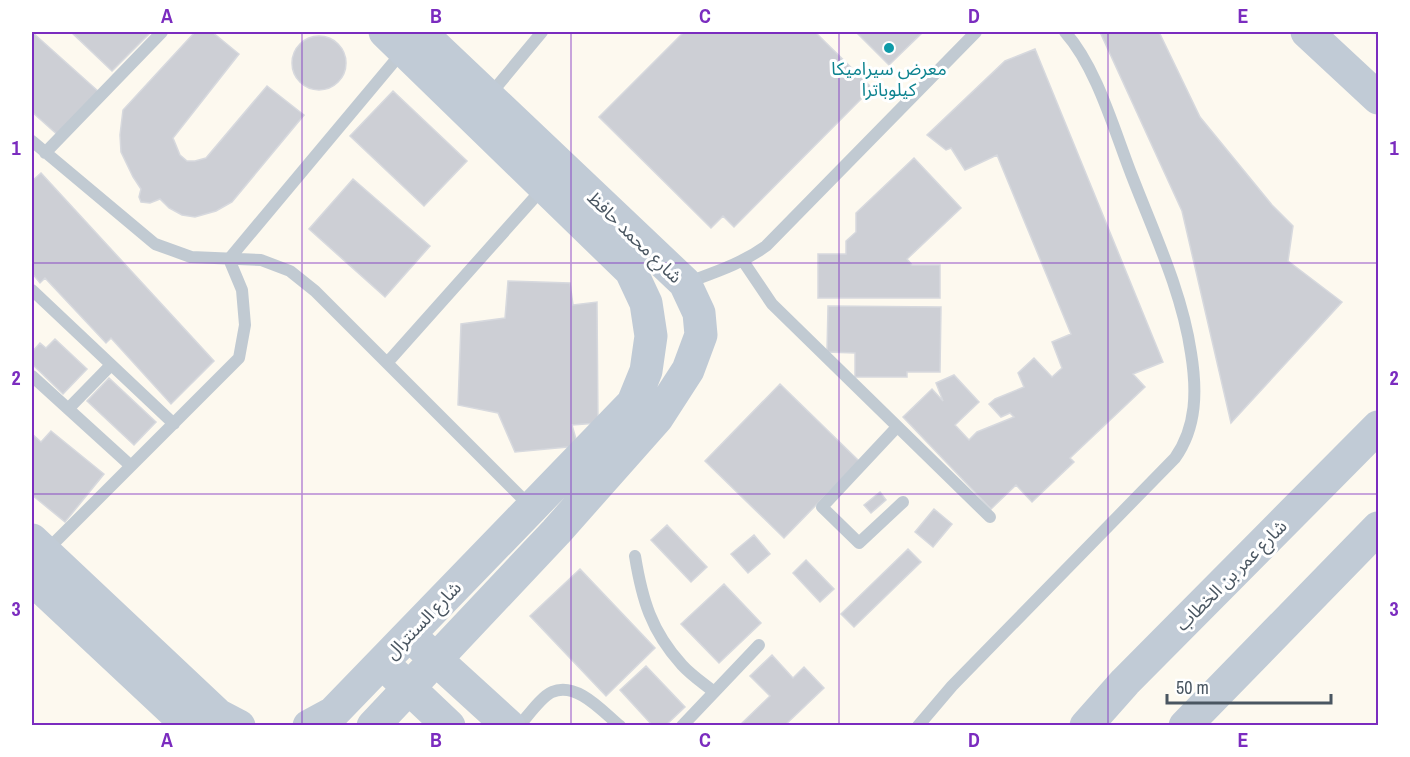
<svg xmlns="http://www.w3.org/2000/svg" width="1410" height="757" font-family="'Archivo Narrow','Noto Sans Arabic',sans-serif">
<rect width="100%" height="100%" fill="#f5f3f3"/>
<path fill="#fdf9ef" d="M 32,32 L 1369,32 L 1378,40 L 1378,725 L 32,725 Z"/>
<path fill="#cdcfd5" stroke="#d7d9de" stroke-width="1.5" d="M 32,32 L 99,92 L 60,137 L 32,112 Z
M 71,32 L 151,32 L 112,71 Z
M 195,32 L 212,32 L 239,54 L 173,138 L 180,155 L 187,161 L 195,161 L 206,158 L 267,86 L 304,115 L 232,202 L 216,211 L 195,217 L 182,215 L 169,208 L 160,199 L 150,203 L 141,202 L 139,197 L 141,189 L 133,177 L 121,152 L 120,135 L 123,110 Z
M 684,32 L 815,32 L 872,88 L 734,227 L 723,216 L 711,228 L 599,117 Z
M 856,32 L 923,32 L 889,65 Z
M 1100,32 L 1159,32 L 1200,117 L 1272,205 L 1293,226 L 1288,261 L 1342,302 L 1231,423 L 1182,211 Z
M292 63a27 27 0 1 1 54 0a27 27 0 1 1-54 0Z
M 1035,49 L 1163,362 L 1133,374 L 1145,387 L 1070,458 L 1074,462 L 1032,502 L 1016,485 L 991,509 L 903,417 L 932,389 L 943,401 L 936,383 L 954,375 L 979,402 L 955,425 L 969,440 L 977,432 L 1014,417 L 1010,413 L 1001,417 L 989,404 L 995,399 L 1024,387 L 1018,373 L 1034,358 L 1052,377 L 1062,368 L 1052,342 L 1071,334 L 997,155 L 965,170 L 951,148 L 946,150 L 927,135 L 1005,61 Z
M 393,91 L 467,161 L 424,206 L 350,136 Z
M 914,158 L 961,208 L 907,259 L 912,265 L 940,265 L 940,298 L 818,298 L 818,254 L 846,254 L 846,241 L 856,232 L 856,213 Z
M 41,173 L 214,361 L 171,404 L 111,338 L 106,343 L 45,278 L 40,283 L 32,273 L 32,181 Z
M 353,179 L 430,246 L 385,297 L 309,229 Z
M 508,281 L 570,283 L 573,305 L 597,302 L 598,423 L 572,425 L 578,446 L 515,452 L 498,413 L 458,405 L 461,324 L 505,318 Z
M 828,306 L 941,307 L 940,372 L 907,372 L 907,377 L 855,377 L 855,353 L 827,352 Z
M 55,339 L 87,369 L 63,394 L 32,364 L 32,352 L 40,343 L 46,348 Z
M 109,378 L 156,422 L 134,445 L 87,401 Z
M 780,384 L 859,461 L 784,538 L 705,461 Z
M 51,431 L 104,474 L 65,522 L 32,495 L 32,434 L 41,442 Z
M 880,492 L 886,500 L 871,513 L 864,505 Z
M 934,509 L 952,524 L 933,547 L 915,532 Z
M 667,525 L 707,567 L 691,582 L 651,540 Z
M 754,535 L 770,554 L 748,573 L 731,554 Z
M 908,549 L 921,562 L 854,627 L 841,614 Z
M 806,560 L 834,589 L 820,602 L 793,573 Z
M 580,569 L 655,648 L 606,696 L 530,616 Z
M 724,584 L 761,623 L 719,663 L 681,624 Z
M 772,655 L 793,678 L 804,667 L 824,688 L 784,726 L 739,726 L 770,696 L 750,676 Z
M 646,666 L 685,707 L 665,726 L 653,726 L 620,690 Z"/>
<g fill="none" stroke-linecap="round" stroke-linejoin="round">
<path stroke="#c1cad2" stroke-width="12" d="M 488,97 L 542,32
M 32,141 L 155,244 L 191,257 L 261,260 L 290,271 L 315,291 L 531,507
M 45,153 L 162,32
M 743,261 L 772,304 L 990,517
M 686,283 C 715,272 741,264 766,246 L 976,32
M 32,290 L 174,424
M 387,363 L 544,187
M 32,376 L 131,466
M 68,409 L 111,365
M 897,427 L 822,507 L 859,543 L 903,502
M 45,552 L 239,358 L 245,325 L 242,290 L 229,259 L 403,51
M 635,556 C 642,599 651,631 682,665 C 691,675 703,683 714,692
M 519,726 C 527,717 542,696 552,692 C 577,681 603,712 620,726
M 682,726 L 759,645
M 918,726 L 952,686 L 1175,458 C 1197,427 1197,390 1191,353 C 1182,292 1154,233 1132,176 C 1114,130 1097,68 1065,32"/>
<path stroke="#c1cbd6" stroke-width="33" d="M 1307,32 L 1378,98
M 32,540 L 218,715 L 239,726
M 32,579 L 189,726
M 419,644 L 509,726
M 392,672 L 449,726
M 309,726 L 333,713 L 633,403 L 646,371 L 651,336 L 646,303 L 631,271 L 385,32
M 373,726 L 556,532 L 657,418 L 688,370 L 701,335 L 699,313 L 685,283 L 420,32
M 1086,726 L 1125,682 L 1378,427
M 1185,726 L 1378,528"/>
</g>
<path fill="none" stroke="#7b2cbf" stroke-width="1.5" stroke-opacity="0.55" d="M 302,32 L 302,726M 571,32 L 571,726M 839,32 L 839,726M 1108,32 L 1108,726M 32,263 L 1378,263M 32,494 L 1378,494"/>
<circle fill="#0f9aa8" stroke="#fff" stroke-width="2" cx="889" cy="48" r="6"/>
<g text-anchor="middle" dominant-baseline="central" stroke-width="6" stroke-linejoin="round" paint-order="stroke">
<g font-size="18" fill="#0d838f" stroke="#fff">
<text x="889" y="68">معرض سيراميكا<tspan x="889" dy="21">كيلوباترا</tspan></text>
</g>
<g font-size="18" fill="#4a5661" stroke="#fff">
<text transform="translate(635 237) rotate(44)">شارع محمد حافظ</text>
<text transform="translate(1231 575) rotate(-45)">شارع عمر بن الخطاب</text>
<text transform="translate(423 620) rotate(-46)">شارع السنترال</text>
</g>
</g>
<rect width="1410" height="757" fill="none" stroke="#ffffff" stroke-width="66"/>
<path d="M1167 694v9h164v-9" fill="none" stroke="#4a5661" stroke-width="3"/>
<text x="1176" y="694" font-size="18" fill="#4a5661" stroke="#ffffff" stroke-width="4.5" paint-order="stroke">50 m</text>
<rect x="33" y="33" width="1344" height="691" fill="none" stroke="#7b2cbf" stroke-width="2"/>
<g font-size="20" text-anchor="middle" font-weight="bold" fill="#7b2cbf">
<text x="167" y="23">A</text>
<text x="436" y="23">B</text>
<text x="705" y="23">C</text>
<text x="974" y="23">D</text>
<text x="1243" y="23">E</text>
<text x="16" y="155">1</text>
<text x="1394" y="155">1</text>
<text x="16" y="385">2</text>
<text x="1394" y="385">2</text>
<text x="16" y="616">3</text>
<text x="1394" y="616">3</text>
<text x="167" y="747">A</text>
<text x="436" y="747">B</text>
<text x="705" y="747">C</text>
<text x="974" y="747">D</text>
<text x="1243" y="747">E</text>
</g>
</svg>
